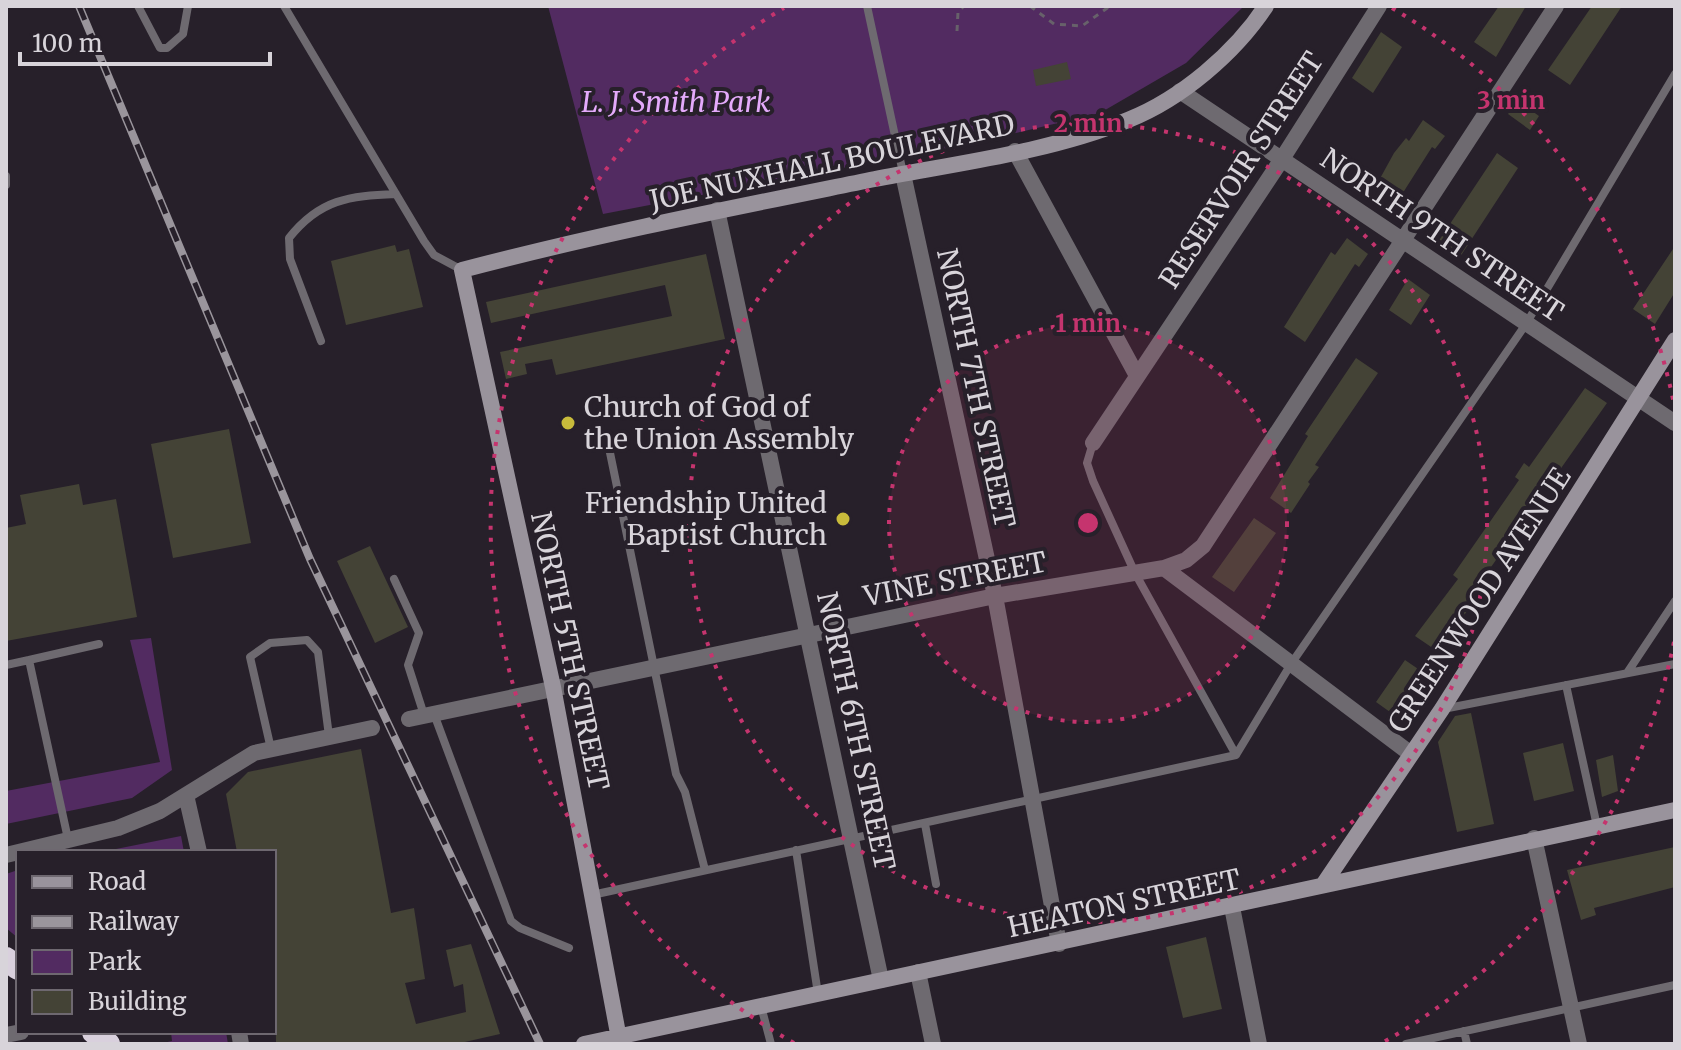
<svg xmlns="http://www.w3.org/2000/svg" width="1681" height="1050" font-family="Merriweather,serif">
<rect width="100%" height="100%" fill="#27202a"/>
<path fill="#522b61" d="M 548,6 L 1244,6 L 1186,63 L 1100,113 L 978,142 L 603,214 Z
M 151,638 L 172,770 L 132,798 L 6,824 L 6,791 L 160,762 L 130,640 Z
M 181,836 L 184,852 L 101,852 Z
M 18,870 L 18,938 L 6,928 L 6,874 Z
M 171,1032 L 226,1032 L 228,1044 L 158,1044 L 172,1041 Z"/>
<path fill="#444336" d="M 1499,6 L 1526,6 L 1496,57 L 1474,42 Z
M 1592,6 L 1622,6 L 1570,85 L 1548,70 Z
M 1381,32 L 1402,47 L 1373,93 L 1352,78 Z
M 1067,62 L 1071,79 L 1036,86 L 1033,70 Z
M 1518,101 L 1539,116 L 1530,130 L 1508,114 Z
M 1423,120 L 1445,136 L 1435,149 L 1432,147 L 1399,199 L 1377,184 L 1394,153 L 1406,138 L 1409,141 Z
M 1497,153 L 1518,168 L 1460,257 L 1438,242 Z
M 1347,238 L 1368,254 L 1359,267 L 1355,264 L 1305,342 L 1284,327 L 1331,252 L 1335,255 Z
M 395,245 L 397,252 L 409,249 L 423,307 L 346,325 L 331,261 Z
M 1675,246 L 1675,292 L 1655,324 L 1633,309 Z
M 706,254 L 725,339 L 556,375 L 552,359 L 525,364 L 527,374 L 506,379 L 500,352 L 672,316 L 665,285 L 491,323 L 486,302 Z
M 1408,279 L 1430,295 L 1411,325 L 1389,310 Z
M 1356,358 L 1378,373 L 1315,465 L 1319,467 L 1308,482 L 1310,484 L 1291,513 L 1270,498 L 1308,436 L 1305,434 Z
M 1585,388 L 1607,403 L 1552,481 L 1547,477 L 1522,512 L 1527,515 L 1469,599 L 1474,602 L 1437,651 L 1415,636 L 1458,579 L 1453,575 L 1519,480 L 1515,477 L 1524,463 L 1529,467 Z
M 229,429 L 251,543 L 173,558 L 151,444 Z
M 79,484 L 83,505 L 116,499 L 137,617 L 6,641 L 6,528 L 26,524 L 20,495 Z
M 1254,518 L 1276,533 L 1234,592 L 1212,577 Z
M 370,546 L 408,627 L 375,643 L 337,561 Z
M 1405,660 L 1427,675 L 1397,717 L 1376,702 Z
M 1471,713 L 1494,824 L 1457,832 L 1438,742 L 1455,716 Z
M 1563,743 L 1574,791 L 1534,801 L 1523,753 Z
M 361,749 L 391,913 L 414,908 L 425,979 L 405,983 L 416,1024 L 466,1012 L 463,984 L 454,987 L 446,950 L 471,944 L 500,1034 L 456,1044 L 276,1044 L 274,852 L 237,852 L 226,794 L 248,772 Z
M 1613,755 L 1618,791 L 1602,797 L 1596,760 Z
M 1675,847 L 1675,887 L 1594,908 L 1596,915 L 1581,920 L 1567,870 Z
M 1206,937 L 1222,1009 L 1183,1018 L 1166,947 Z"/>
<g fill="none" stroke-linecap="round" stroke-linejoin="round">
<path stroke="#67616a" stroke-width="3" stroke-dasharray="6 6" stroke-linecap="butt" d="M 1030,6 L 1054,24 L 1082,26 L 1110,6
M 957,31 L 958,12 L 964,6"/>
<path stroke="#6e6a70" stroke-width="8" d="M 138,6 L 160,48 L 167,48 L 183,34 L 188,6
M 284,6 L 424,241 L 434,255 L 462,270
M 867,6 L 903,173
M 6,176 L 6,185
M 321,341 L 290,259 L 289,238 C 320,199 349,196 396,194
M 608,443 L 676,774 L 685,792 L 705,870
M 1093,443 L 1087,463 L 1093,481 L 1135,573 L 1236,755
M 394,579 L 419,633 L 408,665 L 424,715
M 29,660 L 99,644
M 6,665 L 29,660 L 68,839
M 1627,673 L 1675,601
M 1566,685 L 1597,826
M 1443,709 L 1675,664
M 434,714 L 511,921 L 520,928 L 569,948
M 271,749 L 250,657 L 270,643 L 307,640 L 318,652 L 329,736
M 925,824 L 936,884
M 796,850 L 818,994
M 592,895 L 1236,755 L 1291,664 L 1526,324 L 1675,74
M 761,1006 L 771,1044
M 1464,1031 L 1467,1044
M 1406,1044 L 1675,985"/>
<path stroke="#6e6a70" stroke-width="16" d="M 1180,91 L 1675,423
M 1015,151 L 1136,374
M 903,174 L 995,596 L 1059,944
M 717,210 L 881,980
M 1093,443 L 1282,159 L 1379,6
M 1164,568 L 1411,754
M 409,719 L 995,596 L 1164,568 L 1186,560 L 1203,546 L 1556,6
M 186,795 L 199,852
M 1534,838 L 1579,1044
M 6,855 L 118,828 L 160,811 L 254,753 L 372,728
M 1232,907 L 1259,1044
M 918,972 L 933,1044
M 239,1032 L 241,1044
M 6,1035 L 21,1032"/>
<path stroke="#99939c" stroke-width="16" d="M 1323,885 L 1442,709 L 1675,340
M 584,1044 L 1675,810
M 620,1044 L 553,687 L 462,270 C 598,234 737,207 875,179 C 959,163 1049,152 1128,120 C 1181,99 1235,53 1266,6"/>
<path stroke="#d9d0dd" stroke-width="24" d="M 6,959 L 18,968
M 94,1032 L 108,1044"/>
<g stroke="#9a959c" stroke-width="8">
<path id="rail" d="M 79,6 L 310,559 L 540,1044"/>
</g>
<use href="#rail" stroke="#27202a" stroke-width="5" stroke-dasharray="15" stroke-linecap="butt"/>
</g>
<circle cx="1088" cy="523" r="199" fill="#c5346e" fill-opacity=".12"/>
<g fill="none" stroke="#c5346e" stroke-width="4" stroke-dasharray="4 8">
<circle cx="1088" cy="523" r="199"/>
<circle cx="1088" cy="523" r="399"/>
<path d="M1674 642A598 598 0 0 1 1382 1043M794 1043A598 598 0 0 1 784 8M1392 8A598 598 0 0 1 1674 404"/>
</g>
<g fill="#c8bb3b" stroke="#27202a" stroke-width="3">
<circle cx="568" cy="423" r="8"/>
<circle cx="843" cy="519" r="8"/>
</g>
<g text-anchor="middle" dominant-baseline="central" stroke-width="8" stroke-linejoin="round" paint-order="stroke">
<g font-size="28" font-style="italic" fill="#e4aafb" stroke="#27202a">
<text x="676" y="102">L. J. Smith Park</text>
</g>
<g font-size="28" fill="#d8d4da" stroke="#27202a">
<text transform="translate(832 162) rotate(-12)">JOE NUXHALL BOULEVARD</text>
<text transform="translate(1241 170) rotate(-57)">RESERVOIR STREET</text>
<text transform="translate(1442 235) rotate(34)">NORTH 9TH STREET</text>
<text transform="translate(976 388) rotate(78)">NORTH 7TH STREET</text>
<text transform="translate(955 579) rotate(-11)">VINE STREET</text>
<text transform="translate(1479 600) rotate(-57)">GREENWOOD AVENUE</text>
<text transform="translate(570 651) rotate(78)">NORTH 5TH STREET</text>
<text transform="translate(856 731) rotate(78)">NORTH 6TH STREET</text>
<text transform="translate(1124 903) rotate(-12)">HEATON STREET</text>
</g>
<g font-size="28" fill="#d8d4da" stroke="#27202a" text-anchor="start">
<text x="584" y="407">Church of God of<tspan x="584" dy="32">the Union Assembly</tspan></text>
<text x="827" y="503" text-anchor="end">Friendship United<tspan x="827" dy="32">Baptist Church</tspan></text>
</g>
</g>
<circle cx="1088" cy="523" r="12" fill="#c5346e" stroke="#27202a" stroke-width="4"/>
<g font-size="24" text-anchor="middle" font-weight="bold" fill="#c5346e" stroke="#27202a" stroke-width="8" stroke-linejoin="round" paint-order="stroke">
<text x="1511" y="109">3 min</text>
<text x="1088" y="132">2 min</text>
<text x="1088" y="332">1 min</text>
</g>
<rect width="1681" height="1050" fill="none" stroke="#d8d4da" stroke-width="16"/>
<rect x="16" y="850" width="260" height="184" fill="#27202a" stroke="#6e6870" stroke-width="2"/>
<rect x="32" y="876" width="40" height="12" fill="#99939c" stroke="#6e6870" stroke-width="2"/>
<text x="88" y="890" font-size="24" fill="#d8d4da">Road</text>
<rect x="32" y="916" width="40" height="12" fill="#9a959c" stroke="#6e6870" stroke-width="2"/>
<text x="88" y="930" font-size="24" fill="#d8d4da">Railway</text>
<rect x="32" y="950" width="40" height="24" fill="#522b61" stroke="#6e6870" stroke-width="2"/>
<text x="88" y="970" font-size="24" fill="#d8d4da">Park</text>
<rect x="32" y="990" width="40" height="24" fill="#444336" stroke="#6e6870" stroke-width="2"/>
<text x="88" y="1010" font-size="24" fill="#d8d4da">Building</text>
<path d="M20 52v12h250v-12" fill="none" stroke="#d8d4da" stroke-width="4"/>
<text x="32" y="52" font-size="24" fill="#d8d4da" stroke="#27202a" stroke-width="6" paint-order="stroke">100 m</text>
</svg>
